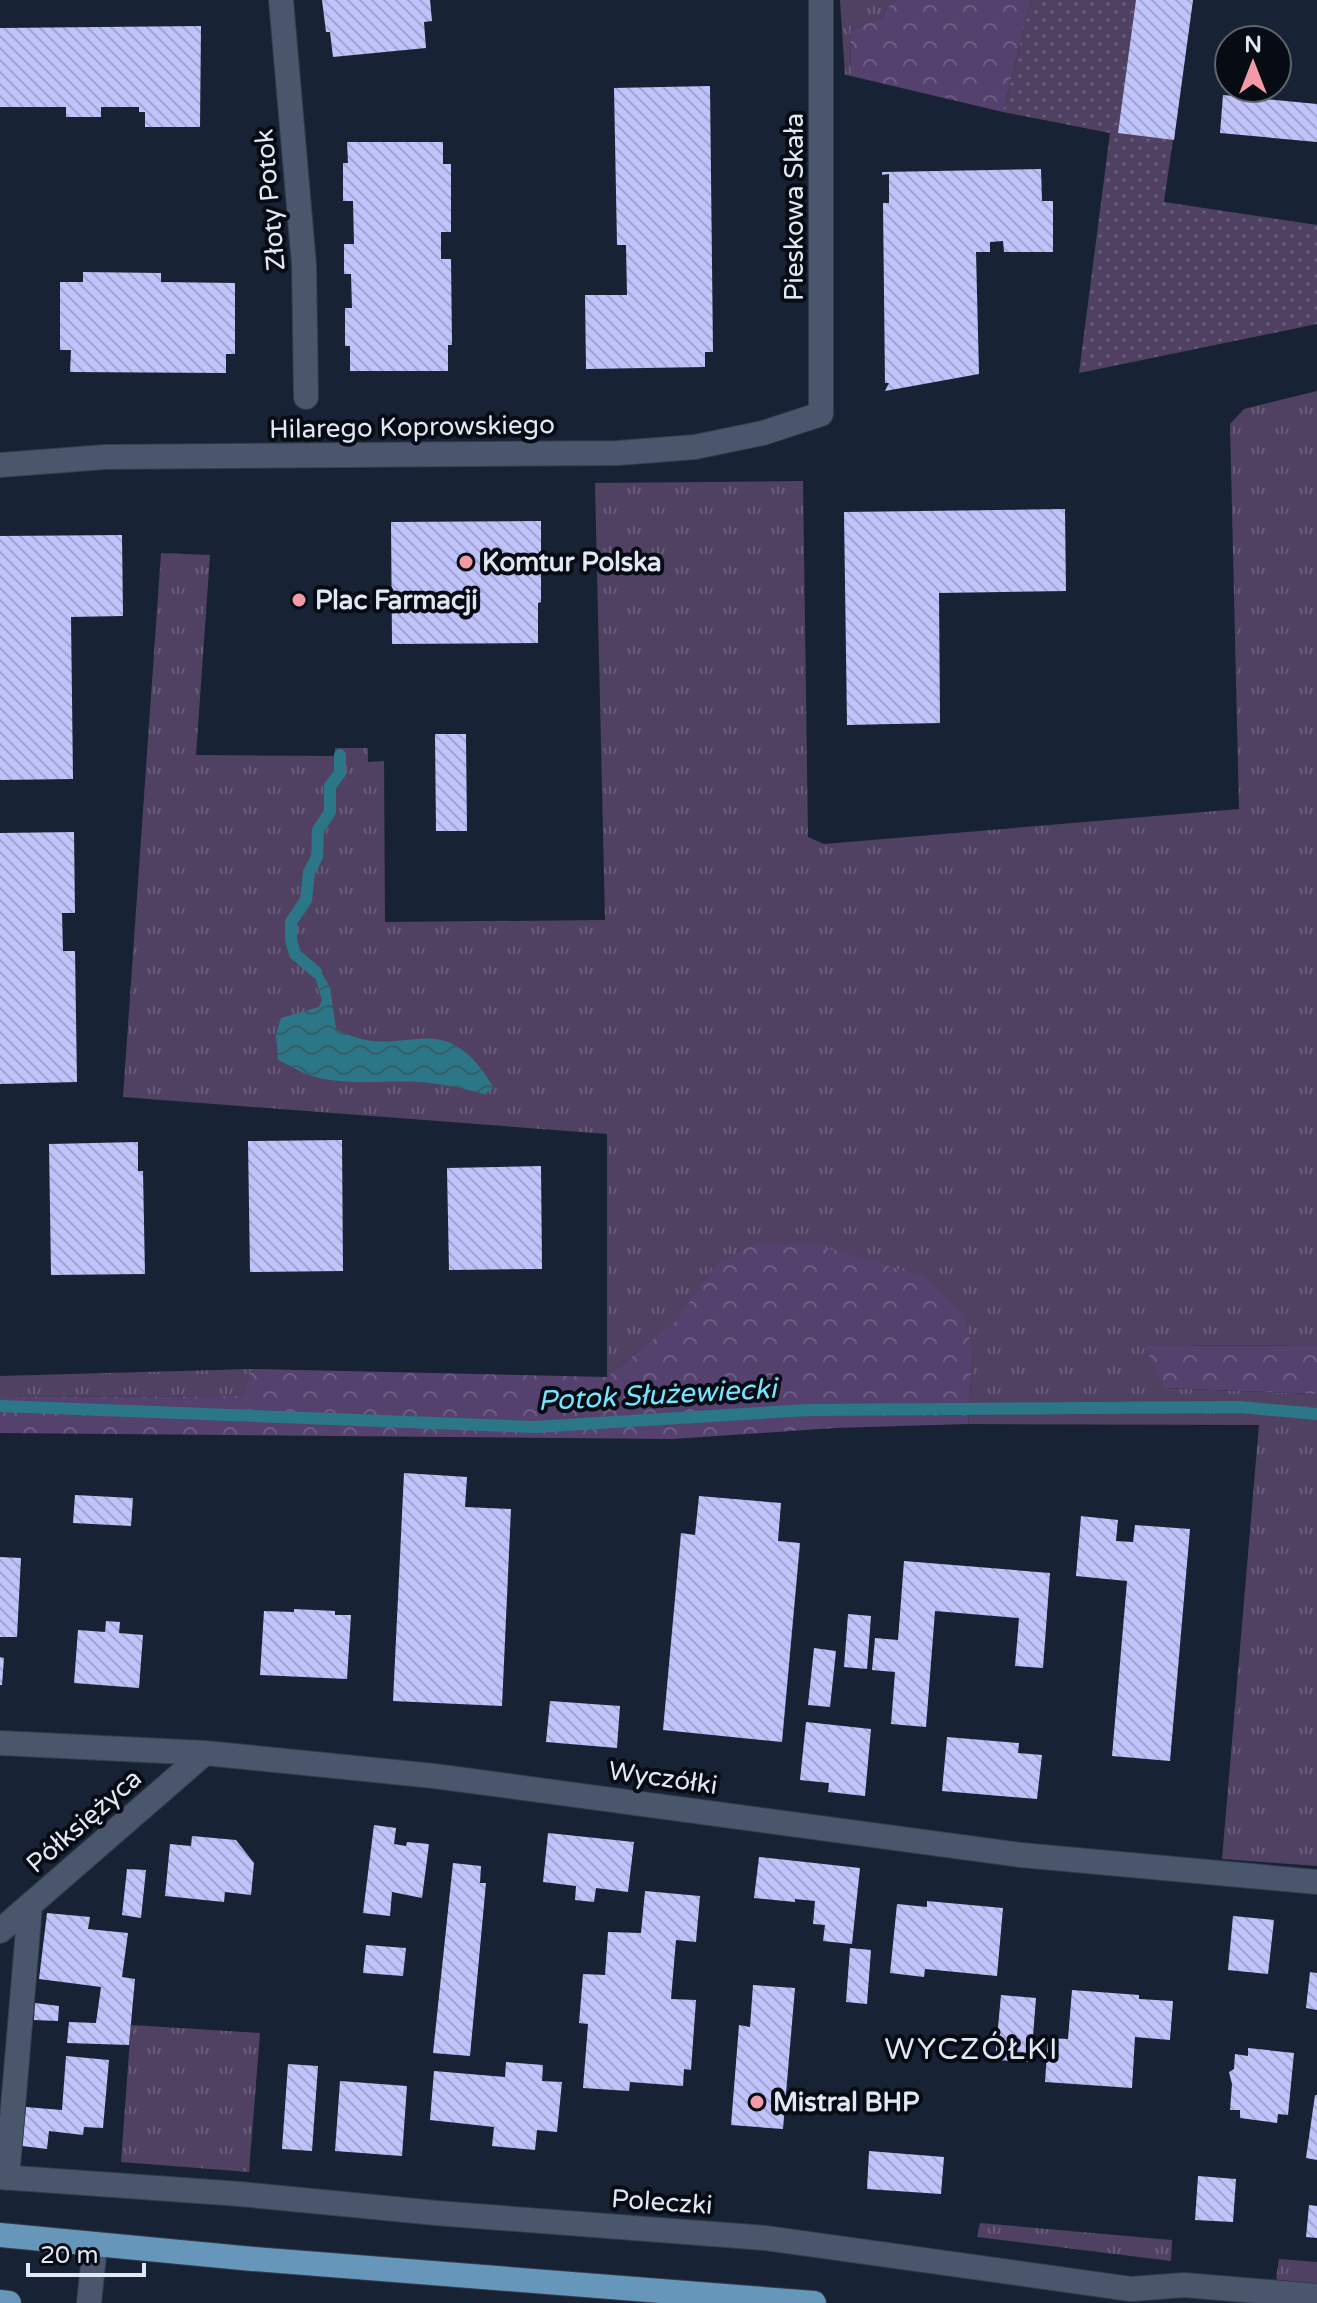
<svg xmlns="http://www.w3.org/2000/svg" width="1317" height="2303" font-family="'Varela Round',sans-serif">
<defs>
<pattern id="grass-tufts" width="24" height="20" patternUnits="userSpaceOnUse" patternTransform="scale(2)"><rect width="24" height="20" fill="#504163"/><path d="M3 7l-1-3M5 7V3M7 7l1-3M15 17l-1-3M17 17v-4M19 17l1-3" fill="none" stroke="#695c7a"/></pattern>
<pattern id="forest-crowns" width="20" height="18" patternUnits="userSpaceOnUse" patternTransform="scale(2)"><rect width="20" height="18" fill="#55416e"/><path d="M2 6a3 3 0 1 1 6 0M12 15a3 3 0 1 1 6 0" fill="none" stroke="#6d5c83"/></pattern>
<pattern id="garden-dots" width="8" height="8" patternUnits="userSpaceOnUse" patternTransform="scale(2)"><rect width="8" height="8" fill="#504163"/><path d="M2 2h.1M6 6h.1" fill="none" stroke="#695c7a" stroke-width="1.8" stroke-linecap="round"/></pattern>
<pattern id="water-waves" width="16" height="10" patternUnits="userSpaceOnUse" patternTransform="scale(2)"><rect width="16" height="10" fill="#2b7788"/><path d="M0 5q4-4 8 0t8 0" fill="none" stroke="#375e68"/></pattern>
<pattern id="building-back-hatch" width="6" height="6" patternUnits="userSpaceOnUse" patternTransform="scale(2)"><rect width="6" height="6" fill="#bfc3fa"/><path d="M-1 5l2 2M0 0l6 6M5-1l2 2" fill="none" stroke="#a0a4ce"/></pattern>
</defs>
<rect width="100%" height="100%" fill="#172335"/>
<path fill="url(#grass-tufts)" d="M 840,0 L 897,0 L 888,7 L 882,17 L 850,30 L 851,76 L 845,75 Z
M 1317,391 L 1317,1346 L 1146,1345 L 1163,1388 L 1317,1394 L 1317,1866 L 1222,1859 L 1259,1425 L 968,1424 L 973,1351 L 717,1263 L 677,1321 L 607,1377 L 607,1134 L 123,1097 L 161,553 L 210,555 L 196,755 L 335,756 L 335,748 L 368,748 L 368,762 L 384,761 L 385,922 L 605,920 L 595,483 L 803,481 L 808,837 L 824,844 L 1239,809 L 1230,424 L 1244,409 Z
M 251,1369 L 246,1396 L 0,1397 L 0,1376 Z
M 131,2025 L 260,2033 L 249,2172 L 121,2162 Z
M 980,2223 L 1172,2240 L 1171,2261 L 977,2237 Z
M 1279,2259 L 1317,2262 L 1317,2284 L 1278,2280 L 1276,2278 Z"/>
<path fill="url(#forest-crowns)" d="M 897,0 L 1031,0 L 1003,112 L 851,76 L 850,30 L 882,17 L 888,7 Z
M 755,1244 L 817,1245 L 924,1277 L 963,1316 L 973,1351 L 968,1424 L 834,1428 L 673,1439 L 0,1433 L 0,1397 L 245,1396 L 251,1369 L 607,1377 L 676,1321 L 717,1263 Z
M 1145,1345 L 1317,1346 L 1317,1394 L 1163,1388 Z"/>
<path fill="url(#garden-dots)" d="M 1031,0 L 1193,0 L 1164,202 L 1317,225 L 1317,324 L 1079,373 L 1110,133 L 1003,112 Z"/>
<path fill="url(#water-waves)" d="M 319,969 L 330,987 L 336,1029 C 404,1067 440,997 494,1088 L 484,1094 C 462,1088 440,1083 417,1082 C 380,1080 342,1087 306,1074 C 297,1070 287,1064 278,1060 L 276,1034 L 281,1018 L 319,1007 L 322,1000 L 314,973 Z"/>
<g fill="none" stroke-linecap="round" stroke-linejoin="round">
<path stroke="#2b7788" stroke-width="12" d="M 316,972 L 295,954 L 291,940 L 291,922 L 306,900 L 309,872 L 317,857 L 318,830 L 330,812 L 330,786 L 340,773 L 340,755
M 0,1406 L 534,1427 L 808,1410 L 1240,1407 L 1317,1414"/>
</g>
<path fill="url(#building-back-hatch)" d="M 322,0 L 430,0 L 432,21 L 424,22 L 426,48 L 333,57 L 330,32 L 326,32 Z
M 1136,0 L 1193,0 L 1174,140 L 1118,133 Z
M 201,26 L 200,127 L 145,127 L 145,112 L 139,112 L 139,107 L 101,107 L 101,117 L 66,117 L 66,107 L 0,107 L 0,28 Z
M 710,86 L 713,352 L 705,352 L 705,367 L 586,369 L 585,295 L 627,295 L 626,245 L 617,245 L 614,88 Z
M 1223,95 L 1317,104 L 1317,142 L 1220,133 Z
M 347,142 L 443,142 L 443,164 L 451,164 L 451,232 L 441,232 L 441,259 L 451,259 L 452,345 L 448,345 L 448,371 L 350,371 L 350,346 L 345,346 L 345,308 L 352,308 L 351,274 L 344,274 L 344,244 L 354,244 L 353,201 L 343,201 L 343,163 L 348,163 Z
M 1041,169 L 1042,201 L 1053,201 L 1053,252 L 1004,252 L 1003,241 L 990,242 L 990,252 L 976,252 L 979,374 L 885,391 L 889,383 L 885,383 L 883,203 L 889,203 L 889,174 L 882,175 L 882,172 Z
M 83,272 L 161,273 L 161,282 L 235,283 L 235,354 L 226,354 L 226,373 L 70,372 L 71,350 L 60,350 L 60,282 L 83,282 Z
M 1065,509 L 1066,591 L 939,593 L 940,723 L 847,725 L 844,512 Z
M 541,521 L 541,602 L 538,603 L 538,643 L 392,644 L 391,522 Z
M 122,535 L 123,616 L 71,617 L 73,779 L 0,780 L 0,536 Z
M 435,734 L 466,734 L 467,831 L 436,831 Z
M 74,832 L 75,913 L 62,913 L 63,951 L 75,951 L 77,1082 L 0,1084 L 0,833 Z
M 342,1140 L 343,1271 L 250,1272 L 248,1141 Z
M 138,1142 L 138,1171 L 143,1171 L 145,1274 L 51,1275 L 49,1144 Z
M 541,1166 L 542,1269 L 449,1270 L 447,1168 Z
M 404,1473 L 467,1477 L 465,1507 L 511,1509 L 502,1706 L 393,1701 Z
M 75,1495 L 133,1498 L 131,1526 L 73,1523 Z
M 699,1496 L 781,1503 L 778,1541 L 800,1543 L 782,1742 L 663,1730 L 681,1533 L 695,1535 Z
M 1081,1516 L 1118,1520 L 1116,1541 L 1133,1542 L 1135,1525 L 1190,1529 L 1170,1761 L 1112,1756 L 1127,1581 L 1076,1576 Z
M 0,1557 L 21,1558 L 17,1637 L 0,1637 Z
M 904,1561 L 1050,1573 L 1043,1668 L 1015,1666 L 1019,1618 L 935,1611 L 926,1727 L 891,1724 L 895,1672 L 872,1670 L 875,1638 L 898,1640 Z
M 294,1609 L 335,1611 L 335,1615 L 351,1615 L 347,1679 L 260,1675 L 264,1611 L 294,1612 Z
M 848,1614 L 871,1616 L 867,1669 L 844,1667 Z
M 106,1621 L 120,1622 L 119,1633 L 143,1635 L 139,1688 L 74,1683 L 78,1630 L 105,1632 Z
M 814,1648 L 836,1651 L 830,1707 L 808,1705 Z
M 0,1657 L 4,1658 L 2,1685 L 0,1685 Z
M 550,1701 L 620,1706 L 617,1748 L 546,1742 Z
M 806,1722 L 871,1729 L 865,1796 L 828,1792 L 829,1783 L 800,1780 Z
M 947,1737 L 1019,1743 L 1018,1753 L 1042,1755 L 1037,1799 L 942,1791 Z
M 374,1825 L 396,1828 L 394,1844 L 406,1846 L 407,1842 L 429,1844 L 422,1898 L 392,1892 L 390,1916 L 363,1913 Z
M 548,1833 L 634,1842 L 628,1892 L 596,1888 L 594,1902 L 575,1900 L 576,1886 L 543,1882 Z
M 192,1836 L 236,1840 L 254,1863 L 251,1895 L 225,1892 L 224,1902 L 165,1896 L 170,1844 L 191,1846 Z
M 759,1857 L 860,1868 L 852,1944 L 823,1941 L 825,1925 L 813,1924 L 815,1901 L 795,1899 L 795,1902 L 754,1898 Z
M 453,1863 L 481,1866 L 480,1883 L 486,1883 L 470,2056 L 433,2053 Z
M 127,1869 L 146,1870 L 141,1918 L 122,1915 Z
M 645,1891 L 700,1896 L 696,1942 L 676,1940 L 671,1999 L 696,2000 L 691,2070 L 684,2069 L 683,2086 L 630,2082 L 629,2091 L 583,2088 L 588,2024 L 579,2023 L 583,1974 L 605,1975 L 608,1932 L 641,1933 Z
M 927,1901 L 1003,1908 L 997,1976 L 925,1969 L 924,1977 L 890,1973 L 897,1904 L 927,1907 Z
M 47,1913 L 90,1917 L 88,1929 L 128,1933 L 122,1977 L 135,1979 L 129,2045 L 67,2043 L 69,2022 L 96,2023 L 101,1987 L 39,1979 Z
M 1233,1916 L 1274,1920 L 1268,1974 L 1228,1970 Z
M 366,1945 L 406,1948 L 403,1976 L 363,1973 Z
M 850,1948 L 871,1950 L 867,2004 L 846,2002 Z
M 1310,1972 L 1317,1973 L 1317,2010 L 1306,2008 Z
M 753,1985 L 795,1988 L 783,2129 L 731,2125 L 739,2025 L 750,2027 Z
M 1072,1990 L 1139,1995 L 1139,1999 L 1173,2001 L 1170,2040 L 1135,2037 L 1132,2088 L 1045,2082 L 1048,2038 L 1068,2039 Z
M 1001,1995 L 1036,1998 L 1031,2062 L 995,2060 Z
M 35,2003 L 59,2006 L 58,2021 L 34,2020 Z
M 1248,2048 L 1294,2053 L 1288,2115 L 1278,2114 L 1277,2123 L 1240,2118 L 1240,2110 L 1230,2110 L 1232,2084 L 1229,2072 L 1234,2069 L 1235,2054 L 1248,2056 Z
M 66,2056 L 109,2060 L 103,2128 L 84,2127 L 83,2135 L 49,2131 L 47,2149 L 22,2146 L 26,2107 L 62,2110 Z
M 506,2062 L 543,2065 L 542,2081 L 562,2082 L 557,2132 L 537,2130 L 535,2150 L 492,2146 L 494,2127 L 430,2120 L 434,2071 L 505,2077 Z
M 288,2064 L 318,2066 L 312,2151 L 282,2149 Z
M 340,2081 L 407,2086 L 402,2156 L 335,2151 Z
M 1315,2095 L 1317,2095 L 1317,2160 L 1306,2158 Z
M 869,2151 L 944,2157 L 941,2194 L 867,2189 Z
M 1198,2176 L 1236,2179 L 1233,2222 L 1195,2220 Z
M 1309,2205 L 1317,2206 L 1317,2238 L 1306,2237 Z"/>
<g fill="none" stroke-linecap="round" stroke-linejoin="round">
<g stroke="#343c4c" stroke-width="26">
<path id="minor" d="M 281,0 L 304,265 L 306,397
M 0,465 L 105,457 L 618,453 L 695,447 L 763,433 L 821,414 L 821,0
M 0,1743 L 205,1753 L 434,1776 L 1021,1855 L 1317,1882
M 0,1931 L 205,1753
M 0,2177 L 240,2194 L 436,2213 L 766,2238 L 1131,2289 L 1184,2285 L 1317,2296
M 7,2178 L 30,1906
M 89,2303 L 95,2246"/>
</g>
<g stroke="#343c4c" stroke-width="26">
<path id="major" d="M 0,2235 L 253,2259 L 814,2303
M 0,2302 L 9,2303"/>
</g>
<use href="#minor" stroke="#49566b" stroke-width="24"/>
<use href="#major" stroke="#6697bb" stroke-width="24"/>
</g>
<g fill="#f39aa8" stroke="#070c14" stroke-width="3">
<circle cx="466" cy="562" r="8"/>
<circle cx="299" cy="600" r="8"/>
<circle cx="757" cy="2102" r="8"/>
</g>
<g text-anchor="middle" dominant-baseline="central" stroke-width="8" stroke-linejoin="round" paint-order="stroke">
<g font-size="26" fill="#e0e8f4" stroke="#070c14">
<text transform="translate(270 200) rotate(-95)">Złoty Potok</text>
<text transform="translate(794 207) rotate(-90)">Pieskowa Skała</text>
<text transform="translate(412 427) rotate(-1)">Hilarego Koprowskiego</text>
<text transform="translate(663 1778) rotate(8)">Wyczółki</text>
<text transform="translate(84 1821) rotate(-41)">Półksiężyca</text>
<text transform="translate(662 2202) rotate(4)">Poleczki</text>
</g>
<g font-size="26" font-weight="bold" fill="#e0e8f4" stroke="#070c14" text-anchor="start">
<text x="482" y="562">Komtur Polska</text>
<text x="315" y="600">Plac Farmacji</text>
<text x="773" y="2102">Mistral BHP</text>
</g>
<g font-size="28" font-style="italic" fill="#76e5ff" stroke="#070c14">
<text transform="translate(657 1395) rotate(-3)">Potok Służewiecki</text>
</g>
<g font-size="30" letter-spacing="2" fill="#e0e8f4" stroke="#070c14">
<text x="972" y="2049">WYCZÓŁKI</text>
</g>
</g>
<g transform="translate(1253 64)"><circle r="38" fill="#070c14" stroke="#5e646e" stroke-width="2"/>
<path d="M0-6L14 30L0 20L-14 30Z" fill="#f39aa8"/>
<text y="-12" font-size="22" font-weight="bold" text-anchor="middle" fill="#e0e8f4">N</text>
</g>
<path d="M28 2263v12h116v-12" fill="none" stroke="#e0e8f4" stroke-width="4"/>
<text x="40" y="2263" font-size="24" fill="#e0e8f4" stroke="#070c14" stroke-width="6" paint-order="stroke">20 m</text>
</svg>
